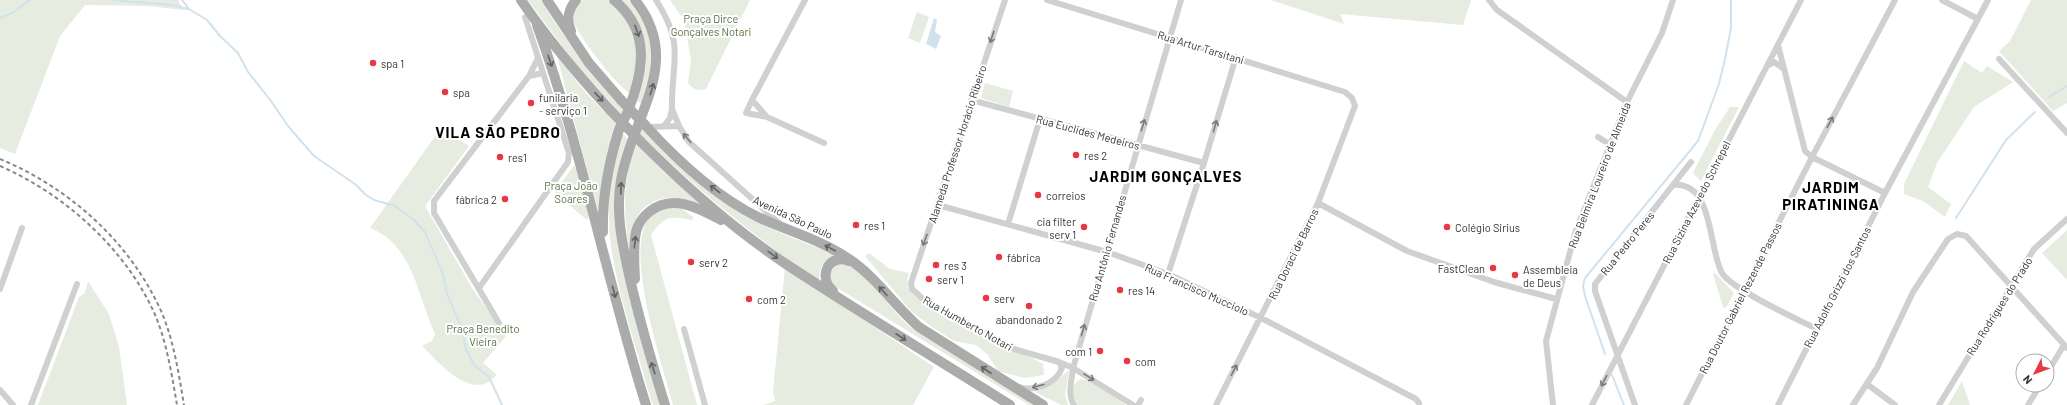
<svg xmlns="http://www.w3.org/2000/svg" width="2067" height="405" font-family="Barlow,sans-serif">
<rect width="100%" height="100%" fill="#fff"/>
<path fill="#e6ecdf" d="M 0,0 L 179,0 L 179,3 L 185,10 L 147,6 L 85,5 L 60,36 L 15,154 L 0,148 Z
M 528,0 L 541,0 C 565,40 593,75 624,109 L 621,114 L 577,66 Z
M 583,0 L 607,0 L 617,7 L 631,25 L 639,56 L 630,93 C 619,89 577,34 574,22 C 572,14 576,4 583,0 Z
M 619,0 L 628,0 C 641,15 654,39 653,60 C 652,75 646,91 643,106 L 637,100 L 646,66 L 644,39 Z
M 670,0 L 750,0 L 706,89 C 697,91 694,90 688,83 L 691,60 L 684,20 Z
M 1271,0 L 1471,0 L 1463,25 L 1340,14 L 1344,24 Z
M 2031,0 L 2067,0 L 2067,103 L 2053,111 L 1999,51 L 2010,41 Z
M 917,12 L 929,17 L 920,43 L 908,38 Z
M 557,56 L 586,93 L 618,126 L 600,218 Z
M 1964,61 L 1982,73 L 1987,66 L 2013,82 L 1974,107 L 1937,163 L 1928,187 L 1951,204 L 1945,217 L 1923,201 L 1904,194 L 1904,184 Z
M 985,83 L 1013,91 L 1009,107 L 981,98 Z
M 1730,107 L 1739,107 L 1701,181 L 1693,173 L 1715,130 Z
M 640,125 L 753,219 L 783,234 L 838,256 C 824,259 817,268 820,283 C 756,237 694,188 638,132 Z
M 441,128 L 469,146 L 425,206 L 472,288 L 506,336 L 483,363 L 497,375 C 494,377 490,381 487,383 C 463,393 437,360 422,346 L 432,341 L 435,334 C 418,297 413,244 370,228 Z
M 622,133 L 628,139 L 616,194 L 660,405 L 653,405 L 648,390 C 634,338 608,267 609,214 C 609,186 615,160 622,133 Z
M 637,145 L 666,174 L 707,206 C 686,199 665,191 645,207 C 641,211 636,217 635,223 C 631,236 633,253 632,266 C 625,228 619,182 637,145 Z
M 574,166 L 577,170 L 590,213 L 587,220 L 554,192 Z
M 670,207 L 681,208 L 693,217 L 693,220 C 671,216 664,215 651,235 L 697,405 L 673,405 C 662,363 627,262 646,223 C 651,213 660,210 670,207 Z
M 2067,230 L 2067,280 L 2042,253 Z
M 869,253 L 890,269 L 909,273 C 905,285 908,290 917,298 L 1006,350 L 1028,356 L 1043,364 L 1044,375 L 1025,378 L 998,371 L 988,355 L 976,345 L 954,341 L 932,327 L 911,311 L 865,256 Z
M 838,263 L 846,263 C 872,279 887,305 909,326 L 1034,405 L 1029,405 L 836,287 L 833,284 L 830,273 Z
M 785,267 L 934,367 L 913,405 L 763,405 L 775,401 L 773,392 Z
M 1715,273 L 1734,293 L 1726,308 L 1723,307 L 1713,274 Z
M 88,281 L 109,314 L 119,347 L 127,405 L 38,405 L 79,297 L 85,293 Z
M 1069,370 L 1065,395 L 1068,405 L 1061,405 L 1035,392 L 1056,381 Z
M 1081,379 L 1090,381 L 1126,405 L 1078,405 C 1072,396 1070,384 1081,379 Z
M 1962,381 L 1970,405 L 1948,405 Z"/>
<path fill="#cfe2ee" d="M 934,18 L 937,20 L 935,32 L 941,36 L 936,49 L 926,44 Z"/>
<g fill="none" stroke-linecap="round" stroke-linejoin="round">
<path stroke="#cfe2ee" stroke-width="2" d="M 112,0 L 172,5 L 188,9
M 182,0 L 189,9 L 207,20 L 220,36 L 238,53 L 248,72 L 271,101 L 288,126 L 314,156 L 355,184 L 366,195 L 374,200 L 395,206 L 414,220 L 425,232 L 443,274 L 447,294 L 462,329 L 466,349 L 474,365 L 489,377 L 502,405
M 0,18 L 14,12 L 30,0
M 2049,97 L 2067,86
M 1956,218 L 2006,140 L 2035,112
M 1605,354 L 1585,296 L 1583,286 L 1585,278 L 1698,141 L 1719,84 L 1725,59 L 1731,28 L 1731,0
M 1612,375 L 1624,405"/>
<path stroke="#d0d0d0" stroke-width="6" d="M 656,0 C 686,47 671,60 672,109 L 670,118 L 664,126
M 1005,0 L 911,283 L 912,289 L 923,299 L 1014,349 L 1059,362 L 1073,368 L 1133,405
M 1047,0 L 1345,92 L 1352,98 L 1355,106 L 1318,203 L 1216,405
M 1489,0 L 1497,10 L 1627,102
M 1942,0 L 1978,19
M 1778,45 L 1805,151 L 1812,157 L 1885,193
M 538,58 L 529,76 L 543,73
M 1999,59 L 2067,133
M 1767,66 L 1774,62 L 1784,69
M 752,100 L 767,117 L 746,113 L 752,100 L 805,0
M 971,100 L 1204,163
M 672,109 L 679,126 L 689,142 L 779,223
M 767,117 L 824,143
M 648,127 L 679,126
M 1598,137 L 1609,144
M 1673,185 C 1714,181 1708,248 1722,273 C 1731,289 1797,319 1817,329
M 1318,203 L 1407,251 L 1494,282 L 1556,299
M 938,205 L 1107,252 L 1168,274 L 1261,318 L 1416,399 L 1419,403
M 1008,224 L 1040,119
M 1168,274 L 1204,163 L 1236,57
M 479,288 L 568,162 L 569,153 L 525,17
M 0,289 L 22,228
M 499,323 L 434,213 L 434,201 L 529,76
M 684,329 L 705,405
M 2047,373 L 2064,345
M 1867,384 L 1895,405
M 1019,387 C 1034,392 1056,384 1062,368 L 1059,362
M 0,390 L 13,405
M 31,405 L 77,284
M 1074,405 C 1067,395 1072,379 1073,368 L 1181,0
M 1138,405 L 1141,400
M 1553,405 L 1546,341 L 1576,230 L 1627,102 L 1662,33 L 1673,0
M 1592,405 L 1801,0
M 1635,405 L 1595,291 L 1595,284 L 1691,162
M 1686,405 L 1812,157 L 1895,0
M 1778,405 L 1885,193 L 1988,0
M 1853,405 L 1877,368 L 1913,292 L 1948,239 L 1957,234 L 1966,236 L 2067,348
M 1939,405 L 2034,249 L 2067,219
M 2028,405 L 2040,385"/>
<path stroke="#ababab" stroke-width="10" d="M 521,0 C 548,40 578,75 610,110
M 547,0 L 589,63 L 621,100
M 635,0 C 685,63 632,115 621,180 C 615,214 623,247 630,279 C 640,322 652,363 665,405
M 537,25 C 582,149 606,279 646,405
M 571,31 C 566,19 568,10 576,0
M 645,125 C 676,159 715,196 758,217 C 788,231 822,240 849,259 C 876,277 895,306 919,327 L 1043,405
M 641,142 C 686,187 736,231 789,266 C 862,314 936,358 1010,405
M 603,232 C 602,197 608,166 618,133 C 620,125 625,119 628,111 C 644,70 651,31 614,0
M 635,279 C 634,263 633,247 636,232 C 638,224 643,217 649,212 C 672,193 699,208 721,220
M 833,291 C 817,276 829,253 849,261"/>
<path stroke="#888" stroke-width="2" stroke-dasharray="4 3" stroke-linecap="butt" d="M 0,159 C 70,188 131,243 162,313 C 174,342 179,375 184,405
M 0,166 C 65,194 128,251 156,317 C 167,344 172,376 177,405"/>
<path stroke="#ababab" stroke-width="10" d="M 621,100 L 645,125
M 610,110 L 641,142"/>
</g>
<defs><path id="oneway-shaft" d="M-6 0H5M1.5-3L5.5 0L1.5 3" fill="none" stroke-width="1.6" stroke-linecap="round" stroke-linejoin="round"/></defs>
<g stroke="#636363">
<use href="#oneway-shaft" transform="translate(637 31) rotate(69)"/>
<use href="#oneway-shaft" transform="translate(550 61) rotate(71)"/>
<use href="#oneway-shaft" transform="translate(652 89) rotate(-73)"/>
<use href="#oneway-shaft" transform="translate(599 97) rotate(47)"/>
<use href="#oneway-shaft" transform="translate(621 188) rotate(-88)"/>
<use href="#oneway-shaft" transform="translate(715 189) rotate(-143)"/>
<use href="#oneway-shaft" transform="translate(635 242) rotate(-83)"/>
<use href="#oneway-shaft" transform="translate(830 248) rotate(-152)"/>
<use href="#oneway-shaft" transform="translate(773 255) rotate(36)"/>
<use href="#oneway-shaft" transform="translate(883 291) rotate(-132)"/>
<use href="#oneway-shaft" transform="translate(614 292) rotate(75)"/>
<use href="#oneway-shaft" transform="translate(901 337) rotate(33)"/>
<use href="#oneway-shaft" transform="translate(653 368) rotate(-108)"/>
<use href="#oneway-shaft" transform="translate(986 370) rotate(-147)"/>
</g>
<g stroke="#7a7a7a">
<use href="#oneway-shaft" transform="translate(992 37) rotate(108)"/>
<use href="#oneway-shaft" transform="translate(1830 122) rotate(-62)"/>
<use href="#oneway-shaft" transform="translate(1143 125) rotate(-73)"/>
<use href="#oneway-shaft" transform="translate(1215 126) rotate(-74)"/>
<use href="#oneway-shaft" transform="translate(687 138) rotate(-130)"/>
<use href="#oneway-shaft" transform="translate(925 240) rotate(110)"/>
<use href="#oneway-shaft" transform="translate(1083 330) rotate(-74)"/>
<use href="#oneway-shaft" transform="translate(1234 370) rotate(-63)"/>
<use href="#oneway-shaft" transform="translate(1089 377) rotate(32)"/>
<use href="#oneway-shaft" transform="translate(1604 381) rotate(117)"/>
<use href="#oneway-shaft" transform="translate(1038 386) rotate(165)"/>
</g>
<g fill="#e63946" stroke="#fff" stroke-width="1.5">
<circle cx="373" cy="63" r="4"/>
<circle cx="445" cy="92" r="4"/>
<circle cx="531" cy="103" r="4"/>
<circle cx="1076" cy="155" r="4"/>
<circle cx="500" cy="157" r="4"/>
<circle cx="1038" cy="195" r="4"/>
<circle cx="505" cy="199" r="4"/>
<circle cx="856" cy="225" r="4"/>
<circle cx="1084" cy="227" r="4"/>
<circle cx="1447" cy="227" r="4"/>
<circle cx="999" cy="257" r="4"/>
<circle cx="691" cy="262" r="4"/>
<circle cx="936" cy="265" r="4"/>
<circle cx="1493" cy="268" r="4"/>
<circle cx="1515" cy="275" r="4"/>
<circle cx="929" cy="279" r="4"/>
<circle cx="1120" cy="290" r="4"/>
<circle cx="986" cy="298" r="4"/>
<circle cx="749" cy="299" r="4"/>
<circle cx="1029" cy="306" r="4"/>
<circle cx="1100" cy="351" r="4"/>
<circle cx="1127" cy="361" r="4"/>
</g>
<g text-anchor="middle" dominant-baseline="central" stroke-width="4" stroke-linejoin="round" paint-order="stroke">
<g font-size="11" fill="#56703f" stroke="#fff">
<text x="711" y="18">Praça Dirce<tspan x="711" dy="13">Gonçalves Notari</tspan></text>
<text x="571" y="185">Praça João<tspan x="571" dy="13">Soares</tspan></text>
<text x="483" y="328">Praça Benedito<tspan x="483" dy="13">Vieira</tspan></text>
</g>
<g font-size="11" fill="#333" stroke="#fff">
<text transform="translate(1201 47) rotate(17)">Rua Artur Tarsitani</text>
<text transform="translate(1088 132) rotate(15)">Rua Euclides Medeiros</text>
<text transform="translate(957 144) rotate(-72)">Alameda Professor Horácio Ribeiro</text>
<text transform="translate(1599 175) rotate(-69)">Rua Belmira Loureiro de Almeida</text>
<text transform="translate(1696 202) rotate(-63)">Rua Sizina Azevedo Schrepel</text>
<text transform="translate(793 217) rotate(25)">Avenida São Paulo</text>
<text transform="translate(1627 243) rotate(-51)">Rua Pedro Peres</text>
<text transform="translate(1107 248) rotate(-74)">Rua Antônio Fernandes</text>
<text transform="translate(1293 254) rotate(-64)">Rua Doraci de Barros</text>
<text transform="translate(1837 287) rotate(-63)">Rua Adolfo Grizzi dos Santos</text>
<text transform="translate(1197 289) rotate(24)">Rua Francisco Mucciolo</text>
<text transform="translate(1740 298) rotate(-63)">Rua Doutor Gabriel Rezende Passos</text>
<text transform="translate(1999 306) rotate(-58)">Rua Rodrigues do Prado</text>
<text transform="translate(968 323) rotate(29)">Rua Humberto Notari</text>
</g>
<g font-size="11" fill="#333" stroke="#fff" text-anchor="start">
<text x="381" y="63">spa 1</text>
<text x="453" y="92">spa</text>
<text x="539" y="97">funilaria<tspan x="539" dy="13">- serviço 1</tspan></text>
<text x="1084" y="155">res 2</text>
<text x="508" y="157">res1</text>
<text x="1046" y="195">correios</text>
<text x="497" y="199" text-anchor="end">fábrica 2</text>
<text x="1076" y="221" text-anchor="end">cia filter<tspan x="1076" dy="13">serv 1</tspan></text>
<text x="864" y="225">res 1</text>
<text x="1455" y="227">Colégio Sirius</text>
<text x="1007" y="257">fábrica</text>
<text x="699" y="262">serv 2</text>
<text x="944" y="265">res 3</text>
<text x="1485" y="268" text-anchor="end">FastClean</text>
<text x="1523" y="269">Assembleia<tspan x="1523" dy="13">de Deus</tspan></text>
<text x="937" y="279">serv 1</text>
<text x="1128" y="290">res 14</text>
<text x="994" y="298">serv</text>
<text x="757" y="299">com 2</text>
<text x="1029" y="319" text-anchor="middle">abandonado 2</text>
<text x="1092" y="351" text-anchor="end">com 1</text>
<text x="1135" y="361">com</text>
</g>
<g font-size="15" font-weight="bold" letter-spacing="1" fill="#000" stroke="#fff">
<text x="498" y="132">VILA SÃO PEDRO</text>
<text x="1166" y="176">JARDIM GONÇALVES</text>
<text x="1831" y="187">JARDIM<tspan x="1831" dy="17">PIRATININGA</tspan></text>
</g>
</g>
<g transform="translate(2035 373) rotate(228)"><circle r="19" fill="#ffffff" stroke="#adadad"/>
<path d="M0-3L7 15L0 10L-7 15Z" fill="#e63946"/>
<text y="-6" font-size="11" font-weight="bold" text-anchor="middle" fill="#333333">N</text>
</g>
</svg>
